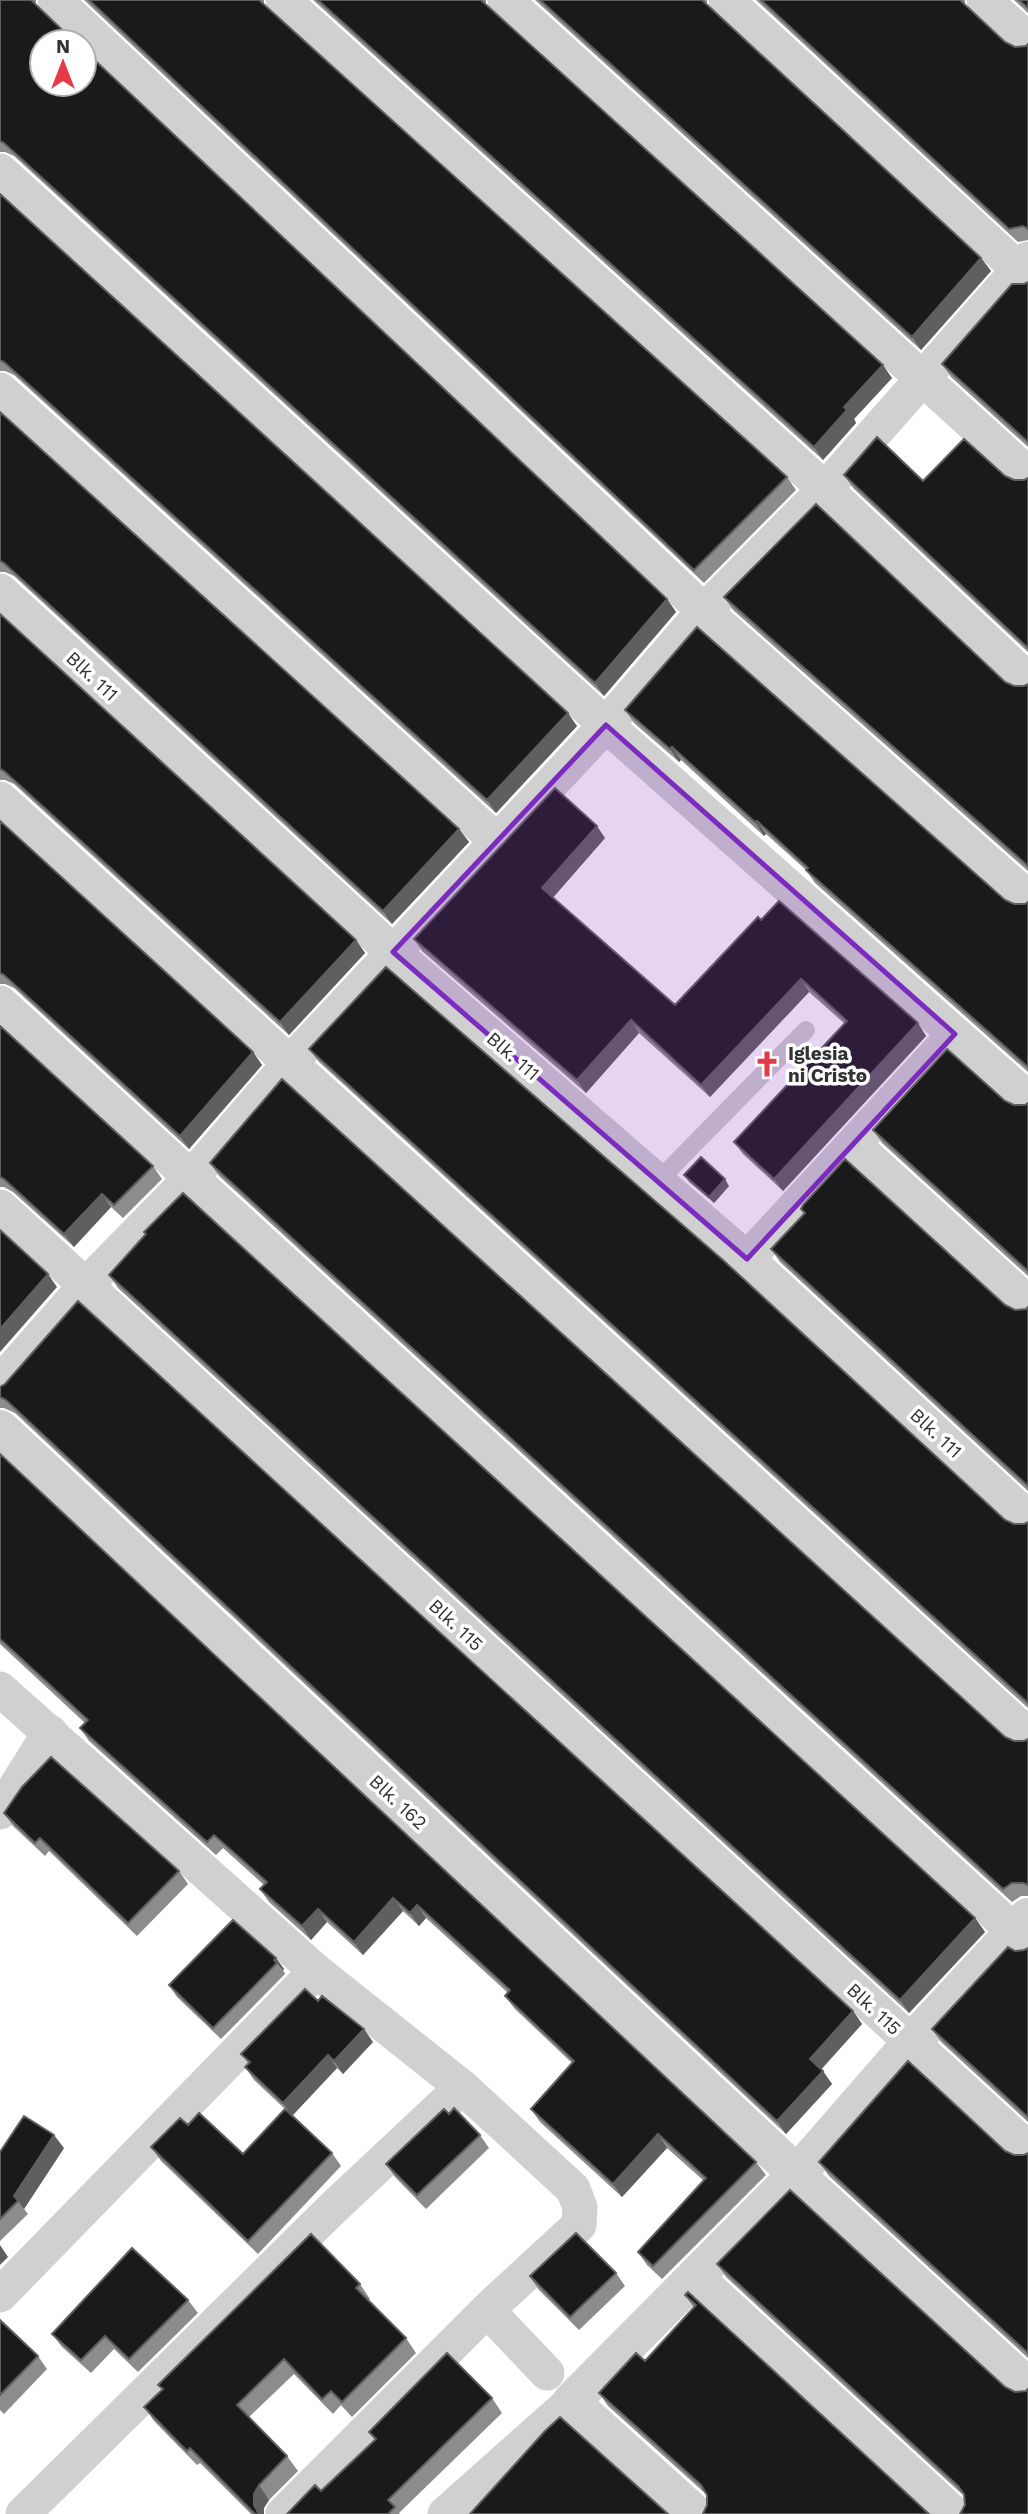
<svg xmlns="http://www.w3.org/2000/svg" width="1028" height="2514" font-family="'Work Sans',sans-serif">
<rect width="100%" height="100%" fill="#fff"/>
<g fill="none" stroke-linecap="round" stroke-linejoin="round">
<path stroke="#d0d0d0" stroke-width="18" d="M 658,1181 L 806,1030"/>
<path stroke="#d0d0d0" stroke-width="35" d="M 55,0 L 704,611 L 1028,898
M 283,0 L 825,489 L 1028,680
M 505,0 L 1028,474
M 726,0 L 1028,278
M 984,0 L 1028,40
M 0,171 L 606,725 L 1028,1099
M 0,390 L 497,841
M 0,591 L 393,952 L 747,1259 L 1028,1518
M 0,799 L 1028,1735
M 0,1003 L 1028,1944
M 854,1145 L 1028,1303
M 0,1207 L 1028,2149
M 747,1259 L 955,1034
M 0,1383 L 86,1285 L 191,1178 L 289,1064 L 606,725 L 704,611 L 825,489 L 1028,259
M 0,1689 L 316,1971 L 462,2087 L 573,2189 L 580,2207 L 579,2225 L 487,2310 L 283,2514
M 0,1812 L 50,1732
M 797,2174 L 1028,2385
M 696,2277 L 954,2514
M 0,2295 L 316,1971
M 487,2310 L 547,2373
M 23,2514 L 333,2208 L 462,2087
M 445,2514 L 571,2402"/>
<path stroke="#d0d0d0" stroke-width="38" d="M 0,1429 L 797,2174
M 695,2514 L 571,2402 L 797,2174 L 911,2043 L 1028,1917"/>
</g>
<path fill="#8c8c8c" d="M 0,0 L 36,0 L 36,5 L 667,599 L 676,612 L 604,696 L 14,156 L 5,152 L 0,152 Z
M 84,0 L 264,0 L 264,5 L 787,477 L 796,490 L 704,583 Z
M 313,0 L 486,0 L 486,5 L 892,378 L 854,419 L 856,423 L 823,460 Z
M 535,0 L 707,0 L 707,5 L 981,258 L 991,271 L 921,350 Z
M 756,0 L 965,0 L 965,5 L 1005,42 L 1015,47 L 1026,46 L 1028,44 L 1028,240 L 1018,242 Z
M 1014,0 L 1028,0 L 1028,13 Z
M 0,194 L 577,726 L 496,813 L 14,375 L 5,371 L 0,371 Z
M 1028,282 L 1028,447 L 951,377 L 942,364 Z
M 0,412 L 459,829 L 469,842 L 392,924 L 14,576 L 5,572 L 0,572 Z
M 844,475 L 923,481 L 1005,476 L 1014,480 L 1024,480 L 1028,478 L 1028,652 L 853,488 Z
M 724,597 L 1005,682 L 1014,686 L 1024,686 L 1028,684 L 1028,871 L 733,610 Z
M 0,614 L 356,940 L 365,953 L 289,1035 L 14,784 L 5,780 L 0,780 Z
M 625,710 L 1014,904 L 1025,904 L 1028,902 L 1028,1072 L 815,883 L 806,870 L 766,834 L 764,836 L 681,760 L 679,762 L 634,723 Z
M 0,821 L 253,1052 L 262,1065 L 189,1149 L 14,988 L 5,984 L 0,984 Z
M 605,838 L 553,897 L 675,1005 L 758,917 L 926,1036 L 783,1191 L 743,1154 L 734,1142 L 845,1024 L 809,992 L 710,1097 L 639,1033 L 586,1093 L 422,951 L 414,939 Z
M 0,1026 L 153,1166 L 162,1179 L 123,1218 L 111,1207 L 74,1247 L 13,1192 L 4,1187 L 0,1187 Z
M 309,1049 L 1005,1520 L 1014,1524 L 1024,1524 L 1028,1522 L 1028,1708 L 319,1062 Z
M 1005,1101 L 1014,1105 L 1025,1105 L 1028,1103 L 1028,1276 L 882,1143 L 873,1130 Z
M 210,1163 L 1005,1737 L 1014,1741 L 1024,1741 L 1028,1739 L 1028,1896 L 1021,1896 L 1012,1902 L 219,1176 Z
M 684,1175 L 729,1186 L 714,1203 L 689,1182 Z
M 801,1209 L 1015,1310 L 1026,1309 L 1028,1307 L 1028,1491 L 780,1262 L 771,1249 L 804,1214 Z
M 144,1232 L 975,1918 L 985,1932 L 909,2013 L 118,1288 L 109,1275 L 146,1234 Z
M 0,1387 L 853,2011 L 862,2024 L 821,2069 L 832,2084 L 786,2134 L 15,1413 L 4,1408 L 0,1408 Z
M 0,1454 L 756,2162 L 766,2175 L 662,2279 L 647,2265 L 638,2252 L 704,2181 L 667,2148 L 622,2197 L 540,2122 L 531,2109 L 572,2063 L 515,2009 L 505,1996 L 508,1993 L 426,1918 L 419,1926 L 403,1911 L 363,1955 L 327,1922 L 311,1940 L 269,1902 L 260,1889 L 264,1885 L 223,1848 L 216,1855 L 89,1741 L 80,1728 L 85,1723 L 0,1644 Z
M 4,1813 L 179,1871 L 188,1884 L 137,1936 L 49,1851 L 45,1856 L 13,1826 Z
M 1028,1948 L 1028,2122 L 941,2042 L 932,2029 L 1015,1951 L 1024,1950 Z
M 276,1958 L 284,1969 L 283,1970 L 285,1974 L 221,2039 L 177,1997 L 169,1985 Z
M 318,2001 L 373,2042 L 343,2074 L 337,2068 L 292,2116 L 332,2153 L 341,2166 L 258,2254 L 161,2161 L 151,2147 L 188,2125 L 243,2154 L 285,2109 L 254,2080 L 245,2067 L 248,2063 L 241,2054 Z
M 449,2114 L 480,2135 L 489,2148 L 426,2209 L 395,2177 L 386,2164 Z
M 64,2148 L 24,2209 L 28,2214 L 0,2241 L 0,2152 Z
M 1005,2151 L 1014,2155 L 1024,2155 L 1028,2153 L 1028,2358 L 829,2176 L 819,2162 Z
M 717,2264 L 1015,2392 L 1026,2391 L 965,2505 L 964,2496 L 726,2277 Z
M 616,2273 L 625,2286 L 579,2330 L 539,2290 L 530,2277 Z
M 360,2284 L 370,2299 L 368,2300 L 406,2338 L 416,2353 L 352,2417 L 341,2405 L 333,2414 L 294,2374 L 249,2417 L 287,2456 L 298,2471 L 269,2500 L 264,2508 L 264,2514 L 251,2514 L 200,2463 L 197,2465 L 154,2421 L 144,2407 L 162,2390 L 158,2385 Z
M 685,2295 L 929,2514 L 707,2505 L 707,2495 L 608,2406 L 599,2393 L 645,2361 L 694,2308 Z
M 188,2300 L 198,2313 L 138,2372 L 114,2349 L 91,2373 L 62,2347 L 52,2334 Z
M 0,2320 L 38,2356 L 47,2369 L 4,2414 L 0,2410 Z
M 492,2398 L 502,2413 L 399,2513 L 400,2514 L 287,2514 L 321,2491 L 375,2440 L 369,2432 Z"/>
<path fill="#5f5f5f" d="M 981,258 L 991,271 L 921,350 L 912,337 Z
M 883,365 L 892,378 L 854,419 L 856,423 L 823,460 L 814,447 L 844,407 Z
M 667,599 L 676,612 L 604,696 L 595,683 Z
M 568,713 L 577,726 L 496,813 L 487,800 Z
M 672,747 L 681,760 L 679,762 L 670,749 Z
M 757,821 L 766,834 L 764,836 L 755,822 Z
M 597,826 L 605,838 L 551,900 L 542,888 Z
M 459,829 L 469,842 L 392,924 L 383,911 Z
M 356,940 L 365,953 L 289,1035 L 280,1022 Z
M 801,979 L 809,992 L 710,1097 L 701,1085 Z
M 631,1020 L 639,1033 L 586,1093 L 577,1080 Z
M 918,1023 L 926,1036 L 783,1191 L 774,1179 Z
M 253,1052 L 262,1065 L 189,1149 L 180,1136 Z
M 725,1179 L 729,1186 L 714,1203 L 709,1197 Z
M 102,1194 L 111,1207 L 74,1247 L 64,1234 Z
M 48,1274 L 57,1287 L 0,1352 L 0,1329 Z
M 393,1898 L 403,1911 L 363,1955 L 354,1942 Z
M 417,1905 L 426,1918 L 419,1926 L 410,1913 Z
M 318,1909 L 327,1922 L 311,1940 L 302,1926 Z
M 975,1918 L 985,1932 L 909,2013 L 900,2000 Z
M 276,1958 L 284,1969 L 283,1970 L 274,1960 Z
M 853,2011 L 862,2024 L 819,2072 L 810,2059 Z
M 364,2029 L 373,2042 L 343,2074 L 334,2061 Z
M 328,2055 L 337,2068 L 292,2116 L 283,2103 Z
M 823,2071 L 832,2084 L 786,2134 L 777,2121 Z
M 658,2134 L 667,2148 L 622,2197 L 613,2184 Z
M 54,2135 L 64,2148 L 24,2209 L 14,2196 Z
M 0,2245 L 8,2257 L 0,2265 Z
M 259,2485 L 269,2500 L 264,2508 L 264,2514 L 259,2514 L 254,2505 L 254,2494 Z"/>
<path fill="#1a1a1a" stroke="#5f5f5f" stroke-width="2" d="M 0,0 L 31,0 L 75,42 L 42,42 L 42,84 L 84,84 L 84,50 L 667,599 L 595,683 L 4,143 L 0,141 Z
M 89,0 L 259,0 L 787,477 L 694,570 Z
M 318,0 L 481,0 L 883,365 L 844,407 L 847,410 L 814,447 Z
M 540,0 L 702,0 L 981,258 L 912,337 Z
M 761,0 L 960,0 L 1005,42 L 1015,47 L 1026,46 L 1028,44 L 1028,229 L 1023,226 L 1009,229 Z
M 1019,0 L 1028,0 L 1028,8 Z
M 0,194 L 568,713 L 487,800 L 4,362 L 0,360 Z
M 1028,282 L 1028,442 L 942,364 L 1012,284 L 1024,284 Z
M 0,412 L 459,829 L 383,911 L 4,563 L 0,561 Z
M 877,437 L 923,481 L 964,439 L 1005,476 L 1014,480 L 1024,480 L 1028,478 L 1028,648 L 844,475 Z
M 816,504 L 1005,682 L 1014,686 L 1024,686 L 1028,684 L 1028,866 L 724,597 Z
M 0,614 L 356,940 L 280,1022 L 4,771 L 0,769 Z
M 697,627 L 1005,900 L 1014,904 L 1025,904 L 1028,902 L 1028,1067 L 806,870 L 808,868 L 757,821 L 755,822 L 672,747 L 670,749 L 625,710 Z
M 555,788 L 597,826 L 542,888 L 675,1005 L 758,917 L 761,920 L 779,901 L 918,1023 L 774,1179 L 734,1142 L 847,1021 L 801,979 L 701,1085 L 631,1020 L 577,1080 L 414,939 Z
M 0,821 L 253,1052 L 180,1136 L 4,975 L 0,973 Z
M 386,967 L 724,1261 L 1005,1520 L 1014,1524 L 1024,1524 L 1028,1522 L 1028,1703 L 309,1049 Z
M 0,1026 L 153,1166 L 114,1205 L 102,1194 L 64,1234 L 4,1179 L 0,1177 Z
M 947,1049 L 1005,1101 L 1014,1105 L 1025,1105 L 1028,1103 L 1028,1271 L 873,1130 Z
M 282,1079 L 1005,1737 L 1014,1741 L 1024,1741 L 1028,1739 L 1028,1885 L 1023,1883 L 1012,1883 L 1003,1889 L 210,1163 Z
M 701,1157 L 725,1179 L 709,1197 L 684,1175 Z
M 845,1159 L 1005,1305 L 1015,1310 L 1026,1309 L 1028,1307 L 1028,1486 L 771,1249 L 805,1213 L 801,1209 L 803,1205 Z
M 183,1193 L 975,1918 L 900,2000 L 109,1275 L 146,1234 L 144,1232 Z
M 0,1230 L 48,1274 L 0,1329 Z
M 78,1301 L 853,2011 L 810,2059 L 823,2071 L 777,2121 L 6,1400 L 0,1397 L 0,1387 L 5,1384 Z
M 0,1454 L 756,2162 L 653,2266 L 638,2252 L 706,2178 L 658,2134 L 613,2184 L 531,2109 L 574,2061 L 505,1996 L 510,1990 L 417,1905 L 410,1913 L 393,1898 L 354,1942 L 318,1909 L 302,1926 L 260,1889 L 267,1882 L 214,1835 L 207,1842 L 80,1728 L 88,1720 L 0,1639 Z
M 51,1757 L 179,1871 L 128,1923 L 40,1838 L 35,1843 L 4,1813 L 22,1787 Z
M 233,1920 L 276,1958 L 274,1960 L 277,1963 L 213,2028 L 169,1985 Z
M 1008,1947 L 1015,1951 L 1024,1950 L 1028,1948 L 1028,2117 L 932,2029 Z
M 305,1989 L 318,2001 L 322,1996 L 364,2029 L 334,2061 L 328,2055 L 283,2103 L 245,2067 L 250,2062 L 241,2054 Z
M 908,2061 L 1005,2151 L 1014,2155 L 1024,2155 L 1028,2153 L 1028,2353 L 819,2162 Z
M 454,2108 L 480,2135 L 417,2195 L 386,2164 L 444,2109 L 449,2114 Z
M 285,2109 L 332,2153 L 248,2241 L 151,2147 L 180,2118 L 188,2125 L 199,2113 L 243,2154 Z
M 24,2116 L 54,2135 L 14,2196 L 18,2201 L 0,2219 L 0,2152 Z
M 790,2190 L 1005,2387 L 1015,2392 L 1026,2391 L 1028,2389 L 1028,2514 L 960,2514 L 965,2505 L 964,2494 L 958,2486 L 717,2264 Z
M 576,2233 L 616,2273 L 570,2317 L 530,2276 Z
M 311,2234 L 360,2284 L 356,2288 L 406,2338 L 342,2402 L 331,2391 L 322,2399 L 284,2359 L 237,2405 L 287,2456 L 259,2485 L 254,2494 L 254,2505 L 259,2514 L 255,2514 L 190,2448 L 187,2451 L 144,2407 L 163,2389 L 158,2385 Z
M 132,2248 L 188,2300 L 129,2359 L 105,2336 L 81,2360 L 52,2334 Z
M 688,2292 L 929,2514 L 703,2514 L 707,2505 L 707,2495 L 701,2485 L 599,2393 L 636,2353 L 645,2361 L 696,2305 L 685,2295 Z
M 0,2320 L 38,2356 L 0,2395 Z
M 447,2353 L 492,2398 L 388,2500 L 395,2507 L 388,2514 L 287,2514 L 315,2485 L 321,2491 L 376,2439 L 369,2432 Z
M 560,2417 L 668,2514 L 470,2514 L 545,2431 Z"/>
<path fill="#7b2cbf" fill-opacity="0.2" stroke="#7b2cbf" stroke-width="5" stroke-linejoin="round" d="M 606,725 L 955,1034 L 747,1259 L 393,952 Z"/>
<defs>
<g id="church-bare" transform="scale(2.1)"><path d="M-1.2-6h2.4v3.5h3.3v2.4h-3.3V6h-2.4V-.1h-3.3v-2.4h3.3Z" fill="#e63946" stroke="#fff" stroke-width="2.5" paint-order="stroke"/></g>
</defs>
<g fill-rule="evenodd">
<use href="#church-bare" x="767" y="1064"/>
</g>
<g text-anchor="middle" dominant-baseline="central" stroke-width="7" stroke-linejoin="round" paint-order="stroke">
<g font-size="19" fill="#333" stroke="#fff">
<text transform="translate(92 676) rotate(43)">Blk. 111</text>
<text transform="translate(513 1056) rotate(41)">Blk. 111</text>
<text transform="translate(936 1433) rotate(43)">Blk. 111</text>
<text transform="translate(456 1625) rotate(43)">Blk. 115</text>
<text transform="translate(398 1802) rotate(43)">Blk. 162</text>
<text transform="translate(874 2009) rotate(43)">Blk. 115</text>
</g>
<g font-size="19" font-weight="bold" fill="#333" stroke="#fff" text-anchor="start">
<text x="788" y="1053">Iglesia<tspan x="788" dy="22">ni Cristo</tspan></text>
</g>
</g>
<g transform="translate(63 63)"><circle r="33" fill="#ffffff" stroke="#adadad" stroke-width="2"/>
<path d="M0-5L12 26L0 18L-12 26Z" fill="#e63946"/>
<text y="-10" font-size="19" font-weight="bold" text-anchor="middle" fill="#333333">N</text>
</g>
</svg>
